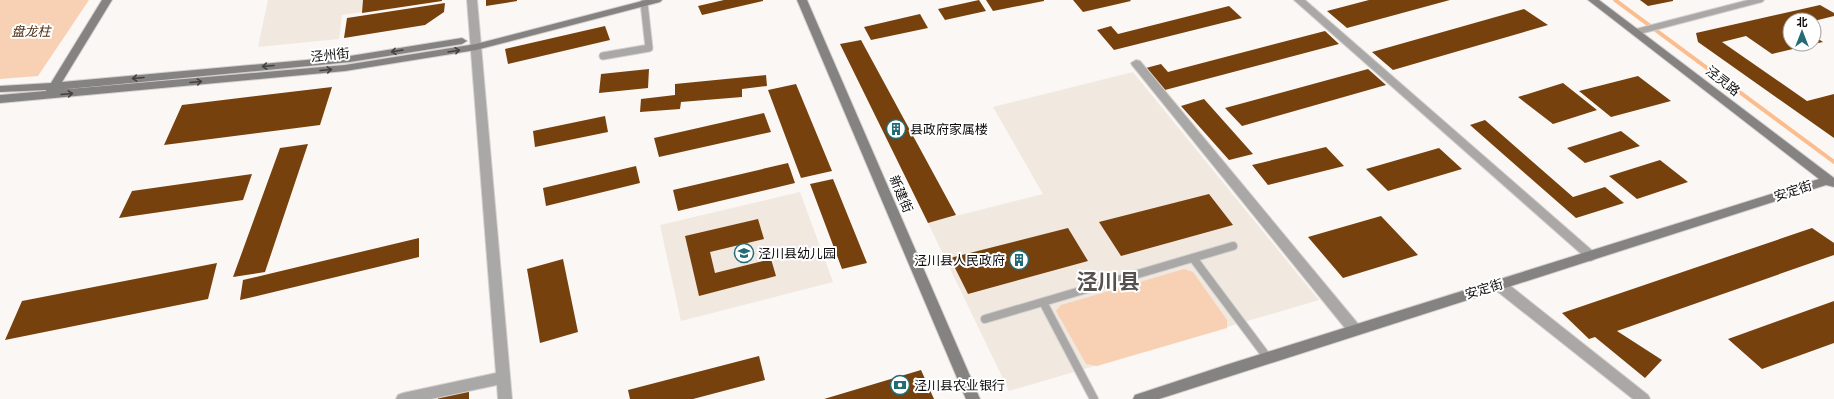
<svg xmlns="http://www.w3.org/2000/svg" width="1834" height="399" font-family="'IBM Plex Serif','Noto Sans SC',serif">
<rect width="100%" height="100%" fill="#faf7f4"/>
<path fill="#f1e8e0" d="M 268,0 L 446,0 L 342,15 L 339,39 L 258,47 Z
M 1133,72 L 1319,300 L 1009,391 L 928,223 L 1043,194 L 993,107 Z
M 800,192 L 833,282 L 681,321 L 660,225 Z"/>
<path fill="#f8d1b4" d="M 0,0 L 89,0 L 38,76 L 0,79 Z
M 1184,269 L 1193,272 L 1227,320 L 1227,328 L 1097,366 L 1086,364 L 1056,311 L 1061,305 Z"/>
<g fill="none" stroke-linecap="round" stroke-linejoin="round">
<path stroke="#fcbd8e" stroke-width="4" d="M 1615,0 L 1834,162"/>
</g>
<path fill="#77410e" d="M 363,0 L 442,0 L 442,1 L 362,13 Z
M 486,0 L 517,0 L 517,1 L 486,6 Z
M 724,0 L 763,0 L 763,1 L 702,15 L 698,6 Z
M 979,0 L 986,11 L 945,20 L 938,9 Z
M 986,0 L 1044,0 L 1044,1 L 993,11 Z
M 1073,0 L 1130,0 L 1131,1 L 1083,12 Z
M 1369,0 L 1450,0 L 1347,28 L 1327,11 Z
M 1640,0 L 1673,0 L 1673,1 L 1648,6 Z
M 445,3 L 444,12 L 425,25 L 344,38 L 347,18 Z
M 1820,5 L 1834,13 L 1834,16 L 1814,21 L 1790,20 L 1790,44 L 1810,45 L 1772,54 L 1746,36 L 1722,42 L 1807,101 L 1834,94 L 1834,138 L 1698,42 L 1696,33 Z
M 1229,6 L 1242,18 L 1114,50 L 1097,30 L 1111,26 L 1118,34 Z
M 1524,9 L 1548,25 L 1393,70 L 1372,52 Z
M 920,14 L 928,28 L 871,40 L 864,27 Z
M 605,26 L 610,40 L 508,64 L 505,49 Z
M 1325,31 L 1339,44 L 1165,90 L 1146,68 L 1161,64 L 1168,72 Z
M 1814,36 L 1823,42 L 1814,44 Z
M 861,40 L 956,215 L 928,223 L 840,44 Z
M 649,69 L 648,88 L 599,93 L 601,74 Z
M 1368,69 L 1386,85 L 1242,126 L 1225,108 Z
M 766,75 L 767,86 L 742,89 L 742,97 L 681,102 L 680,109 L 640,112 L 641,99 L 675,95 L 675,84 Z
M 1638,76 L 1671,101 L 1611,117 L 1579,91 Z
M 1563,83 L 1597,110 L 1553,124 L 1518,97 Z
M 796,84 L 832,171 L 801,178 L 768,90 Z
M 332,87 L 320,125 L 164,145 L 182,105 Z
M 1204,99 L 1253,154 L 1229,160 L 1181,106 Z
M 764,113 L 771,132 L 659,157 L 654,138 Z
M 605,116 L 608,132 L 535,147 L 533,131 Z
M 1485,120 L 1573,197 L 1605,187 L 1624,203 L 1576,218 L 1470,125 Z
M 1621,131 L 1640,146 L 1585,163 L 1567,148 Z
M 308,144 L 265,272 L 233,277 L 280,148 Z
M 1326,147 L 1344,166 L 1268,185 L 1252,165 Z
M 1439,148 L 1462,169 L 1388,191 L 1366,169 Z
M 1660,160 L 1688,182 L 1637,199 L 1609,176 Z
M 788,163 L 795,183 L 678,211 L 673,190 Z
M 636,166 L 640,183 L 546,206 L 543,188 Z
M 252,174 L 243,200 L 119,218 L 132,191 Z
M 833,179 L 867,263 L 842,269 L 810,184 Z
M 1209,194 L 1233,225 L 1121,256 L 1099,222 Z
M 1381,216 L 1418,255 L 1343,278 L 1308,237 Z
M 758,219 L 764,239 L 710,252 L 715,273 L 771,259 L 776,276 L 699,296 L 685,236 Z
M 1068,228 L 1088,261 L 968,294 L 950,258 Z
M 1812,228 L 1834,243 L 1834,255 L 1617,331 L 1662,360 L 1645,378 L 1595,337 L 1589,339 L 1562,313 Z
M 419,238 L 419,257 L 240,300 L 243,280 Z
M 563,259 L 578,332 L 540,343 L 527,269 Z
M 217,263 L 208,299 L 5,340 L 22,301 Z
M 1834,301 L 1834,343 L 1762,369 L 1728,339 Z
M 759,356 L 765,380 L 693,399 L 630,399 L 628,390 Z
M 921,370 L 934,399 L 824,399 Z
M 469,391 L 469,399 L 438,399 L 438,398 Z"/>
<g fill="none" stroke-linecap="round" stroke-linejoin="round">
<g stroke="#d4d1cf" stroke-width="9">
<path id="lane-far1" d="M 603,56 L 649,48 L 644,3"/>
</g>
<g stroke="#d4d1cf" stroke-width="10">
<path id="lane" d="M 1193,258 L 1267,357
M 1043,302 L 1094,399
M 985,319 L 1233,246"/>
</g>
<g stroke="#d4d1cf" stroke-width="2">
<path id="street" d="M 467,0 L 477,0 L 512,399 L 498,399 L 497,385 L 431,399 L 396,399 L 398,395 L 403,393 L 496,373 Z
M 1294,0 L 1305,0 L 1595,253 L 1597,256 L 1595,259 L 1591,261 L 1587,259 Z
M 1748,0 L 1764,0 L 1762,2 L 1636,35 L 1631,32 L 1632,30 Z
M 1136,60 L 1140,61 L 1359,325 L 1361,329 L 1359,333 L 1354,334 L 1349,333 L 1132,65 L 1131,63 Z
M 1498,279 L 1503,280 L 1648,395 L 1650,399 L 1633,399 L 1493,288 L 1492,284 L 1493,280 Z"/>
</g>
<g stroke="#d4d1cf" stroke-width="2">
<path id="secondary" d="M 102,0 L 112,0 L 62,82 L 350,56 L 462,38 L 467,41 L 462,44 L 350,62 L 57,90 L 345,65 L 476,44 L 646,0 L 662,0 L 660,2 L 476,50 L 345,71 L 0,103 L 0,95 L 46,91 L 46,90 L 0,92 L 0,86 L 51,83 Z
M 797,0 L 807,0 L 980,399 L 966,399 Z
M 1588,0 L 1599,0 L 1834,178 L 1834,187 L 1826,185 L 1159,399 L 1133,399 L 1135,395 L 1226,365 L 1819,179 Z"/>
</g>
<use href="#lane-far1" stroke="#aaa8a7" stroke-width="7"/>
<use href="#lane" stroke="#aaa8a7" stroke-width="8"/>
<use href="#street" fill="#aaa8a7" fill-rule="evenodd"/>
<use href="#secondary" fill="#858381" fill-rule="evenodd"/>
</g>
<defs><path id="oneway-shaft" d="M-6 0H5M1.5-3L5.5 0L1.5 3" fill="none" stroke-width="1.6" stroke-linecap="round" stroke-linejoin="round"/></defs>
<g stroke="#434140">
<use href="#oneway-shaft" transform="translate(397 51) rotate(171)"/>
<use href="#oneway-shaft" transform="translate(454 51) rotate(-9)"/>
<use href="#oneway-shaft" transform="translate(268 66) rotate(175)"/>
<use href="#oneway-shaft" transform="translate(326 70) rotate(-5)"/>
<use href="#oneway-shaft" transform="translate(138 78) rotate(175)"/>
<use href="#oneway-shaft" transform="translate(196 82) rotate(-5)"/>
<use href="#oneway-shaft" transform="translate(67 94) rotate(-5)"/>
</g>
<defs>
<g id="building-ring" transform="scale(1)"><circle r="9.5" fill="#fff" stroke="#236c76" stroke-width="1.5"/><path d="M-4-6H4V6H1V3H-1V6H-4ZM-2.5-4.3h1.7v1.8h-1.7ZM.8-4.3h1.7v1.8H.8ZM-2.5-1h1.7V.8h-1.7ZM.8-1h1.7V.8H.8Z" fill="#236c76"/></g>
<g id="school-ring" transform="scale(1)"><circle r="9.5" fill="#fff" stroke="#236c76" stroke-width="1.5"/><path d="M0-5L7-2L0 1L-7-2ZM-4 1L0 2.5L4 1V4Q0 6-4 4Z" fill="#236c76"/></g>
<g id="bank-ring" transform="scale(1)"><circle r="9.5" fill="#fff" stroke="#236c76" stroke-width="1.5"/><path d="M-6-4H6V4H-6ZM0-2.3a2.3 2.3 0 1 0 0 4.6a2.3 2.3 0 1 0 0-4.6Z" fill="#236c76"/></g>
</defs>
<g fill-rule="evenodd">
<use href="#building-ring" x="896" y="129"/>
<use href="#school-ring" x="744" y="253"/>
<use href="#building-ring" x="1019" y="260"/>
<use href="#bank-ring" x="900" y="385"/>
</g>
<g text-anchor="middle" dominant-baseline="central" stroke-width="4" stroke-linejoin="round" paint-order="stroke">
<g font-size="13" font-style="italic" fill="#4e2f15" stroke="#fff">
<text x="31" y="31">盘龙柱</text>
</g>
<g font-size="13" fill="#0d0b0b" stroke="#fff">
<text transform="translate(330 55) rotate(-6)">泾州街</text>
<text transform="translate(1723 81) rotate(38)">泾灵路</text>
<text transform="translate(1793 191) rotate(-18)">安定街</text>
<text transform="translate(901 194) rotate(67)">新建街</text>
<text transform="translate(1484 289) rotate(-17)">安定街</text>
</g>
<g font-size="13" fill="#0d0b0b" stroke="#fff" text-anchor="start">
<text x="910" y="129">县政府家属楼</text>
<text x="758" y="253">泾川县幼儿园</text>
<text x="1005" y="260" text-anchor="end">泾川县人民政府</text>
<text x="914" y="385">泾川县农业银行</text>
</g>
<g font-size="21" font-weight="bold" fill="#54514f" stroke="#fff">
<text x="1108" y="281">泾川县</text>
</g>
</g>
<g transform="translate(1802 32)"><circle r="19" fill="#ffffff" stroke="#9e9d9d"/>
<path d="M0-3L7 15L0 10L-7 15Z" fill="#236c76"/>
<text y="-6" font-size="11" font-weight="bold" text-anchor="middle" fill="#0d0b0b">北</text>
</g>
</svg>
